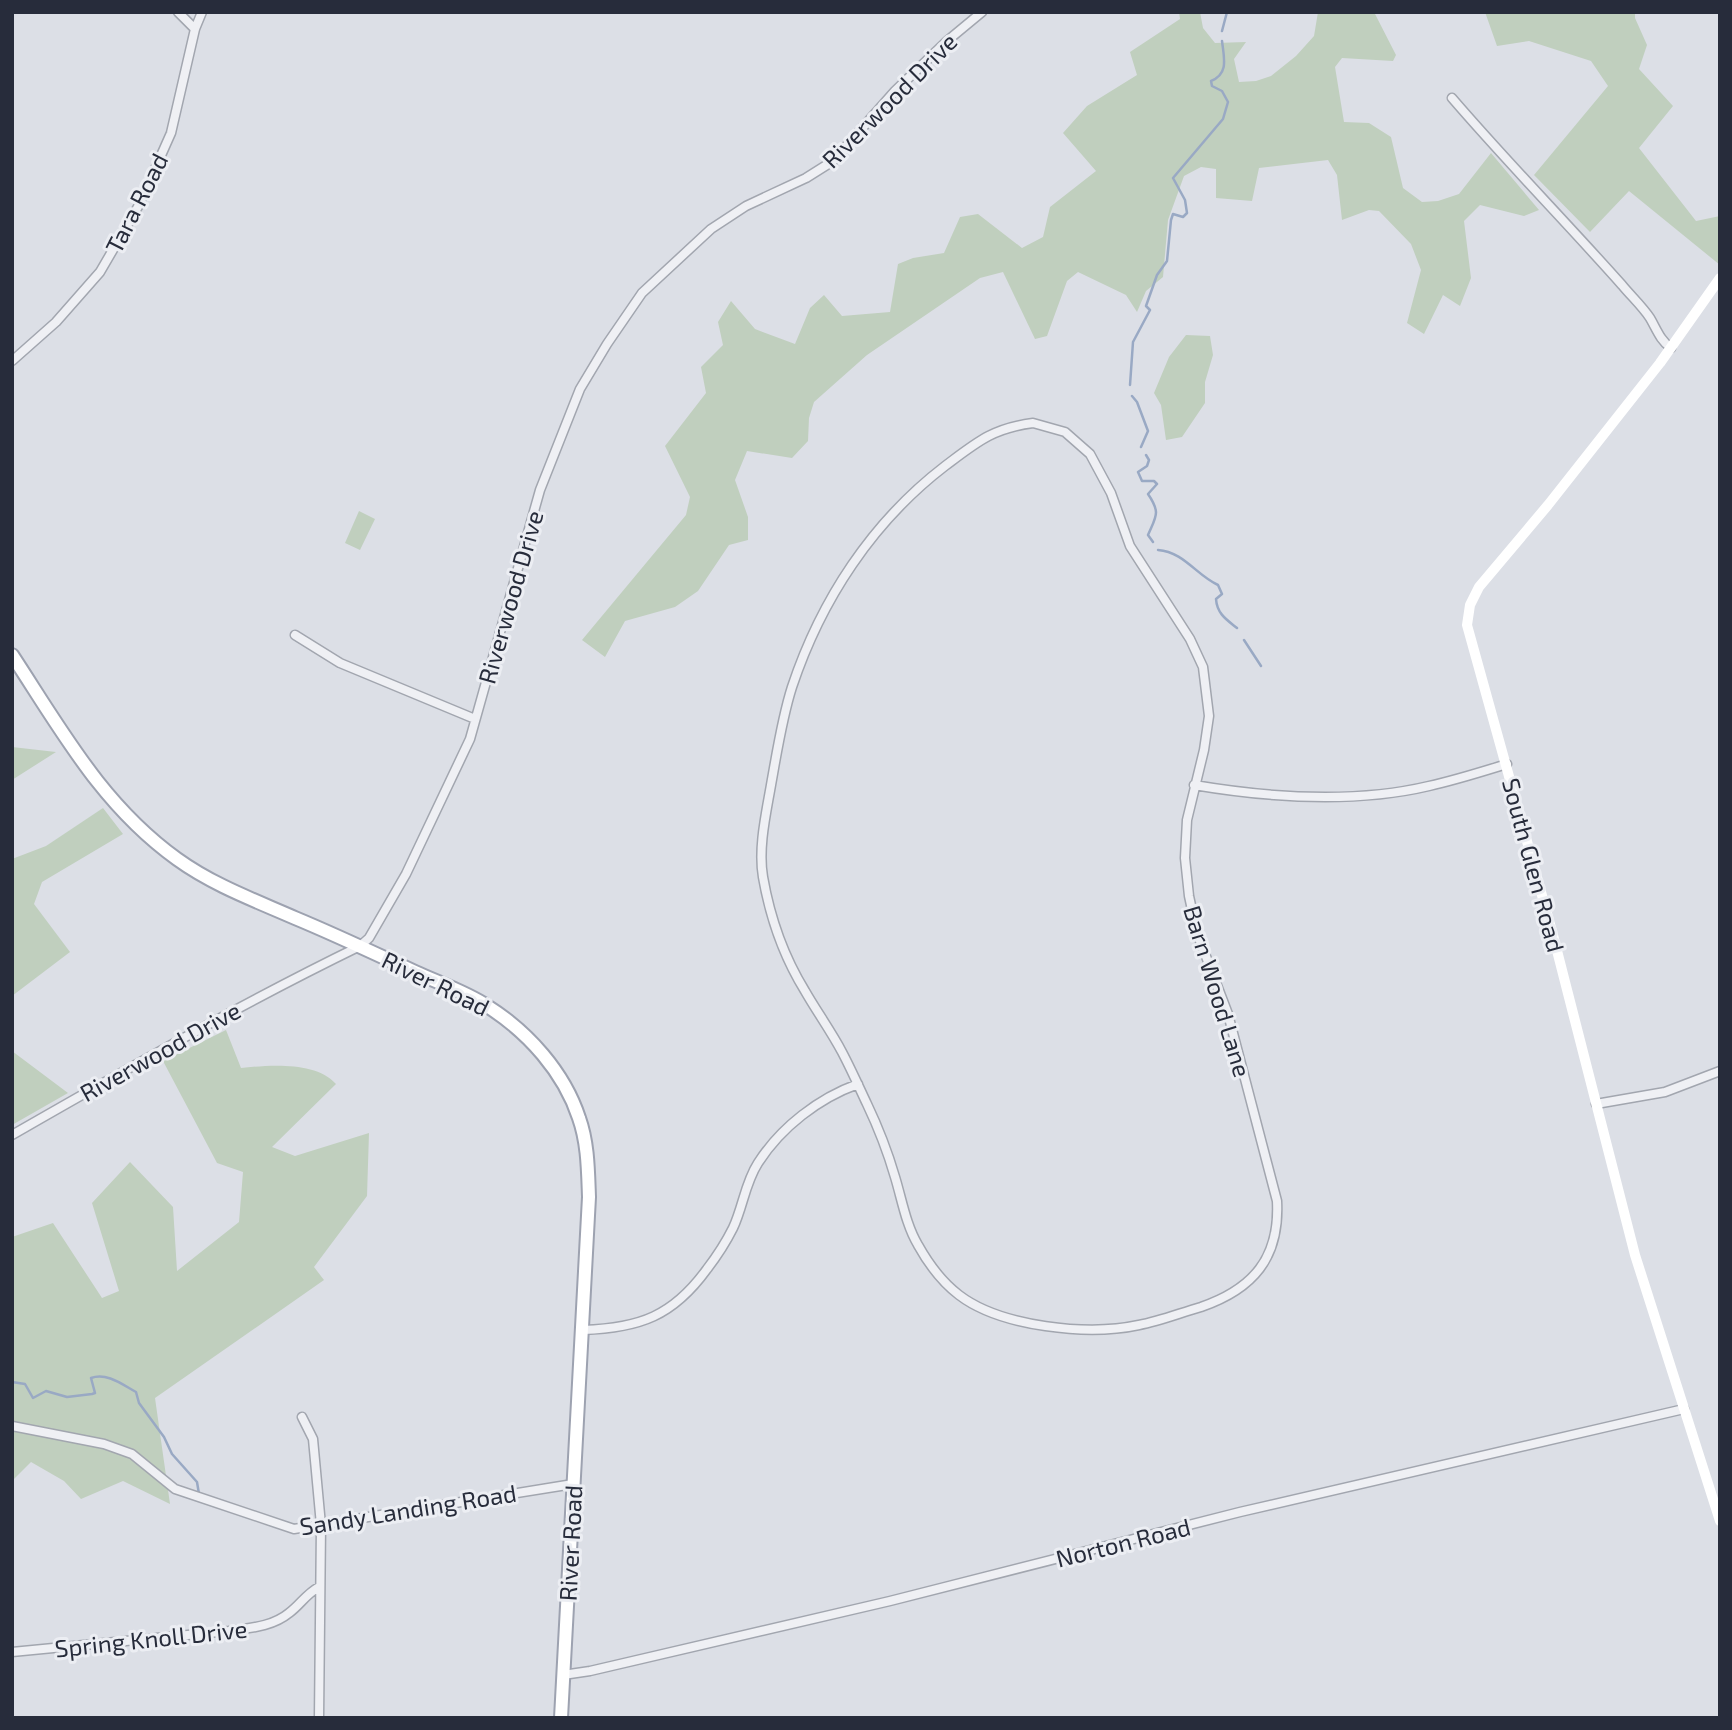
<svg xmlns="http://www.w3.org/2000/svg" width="1732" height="1730" font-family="'Exo 2',sans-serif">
<rect width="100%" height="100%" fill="#dcdfe6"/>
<path fill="#c0cfbe" d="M 1179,12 L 1200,12 L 1203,28 L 1215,43 L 1246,42 L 1234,59 L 1239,82 L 1256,81 L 1271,76 L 1296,56 L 1314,36 L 1318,12 L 1374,12 L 1396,55 L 1393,61 L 1342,58 L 1335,67 L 1344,122 L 1369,123 L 1391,137 L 1403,188 L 1422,202 L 1438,201 L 1459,194 L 1491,153 L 1539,210 L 1524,216 L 1480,205 L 1464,221 L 1471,278 L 1460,306 L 1443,295 L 1424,334 L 1407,323 L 1421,270 L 1411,244 L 1379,211 L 1369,210 L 1342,220 L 1337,175 L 1328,160 L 1259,168 L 1252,201 L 1216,198 L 1216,169 L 1201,167 L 1184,176 L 1168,220 L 1163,277 L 1146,291 L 1137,312 L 1126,295 L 1078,272 L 1067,281 L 1047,336 L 1035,339 L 1003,272 L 980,278 L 867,355 L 814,402 L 809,418 L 808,441 L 792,458 L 747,451 L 735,480 L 748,517 L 748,540 L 729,545 L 698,591 L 675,607 L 625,621 L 605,657 L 582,640 L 686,515 L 690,497 L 665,446 L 706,393 L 701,367 L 723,345 L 718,322 L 731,301 L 755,329 L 795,344 L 810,308 L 824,295 L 842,316 L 890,312 L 898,264 L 913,258 L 944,253 L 960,217 L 978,214 L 1022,248 L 1043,237 L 1050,207 L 1096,171 L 1063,133 L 1087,106 L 1137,75 L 1130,52 L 1180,19 Z
M 1485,12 L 1635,12 L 1635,18 L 1647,45 L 1639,69 L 1673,106 L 1639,148 L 1696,221 L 1720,216 L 1720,265 L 1629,191 L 1590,232 L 1534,175 L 1608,86 L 1591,61 L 1529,41 L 1497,46 Z
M 1186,335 L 1210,336 L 1213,355 L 1205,382 L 1205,403 L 1182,437 L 1166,440 L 1161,405 L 1154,393 L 1169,357 Z
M 359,511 L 375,519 L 360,550 L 345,543 Z
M 12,747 L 56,752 L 12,780 Z
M 103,808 L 123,834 L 42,882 L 34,904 L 70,952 L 12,996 L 12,859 L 46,846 Z
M 226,1030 L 241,1068 C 269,1065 316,1061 336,1084 L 272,1147 L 295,1156 L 369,1133 L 367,1196 L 314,1267 L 324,1280 L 155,1398 L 170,1504 L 123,1481 L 81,1499 L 64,1481 L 31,1462 L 12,1481 L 12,1237 L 53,1223 L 102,1298 L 119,1291 L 92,1203 L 130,1162 L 173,1207 L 177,1271 L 239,1222 L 243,1172 L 217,1163 L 163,1061 Z
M 12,1051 L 68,1093 L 12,1125 Z"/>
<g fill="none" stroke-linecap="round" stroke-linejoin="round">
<path stroke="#99a9c4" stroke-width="2.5" d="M 1222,31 L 1227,12
M 1130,385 L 1133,342 L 1150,310 L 1146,306 L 1157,275 L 1167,261 L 1171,220 L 1173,214 L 1183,217 L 1187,213 L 1185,200 L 1173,178 L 1223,119 L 1228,102 L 1222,91 L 1212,86 L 1211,81 C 1229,74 1224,58 1222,41
M 1132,396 L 1137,402 L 1148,431 L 1141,447
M 1146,455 L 1149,460 L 1147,466 L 1138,472 L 1142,481 L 1154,481 L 1157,484 L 1148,494 C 1161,513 1156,516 1148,535 L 1153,542
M 1158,550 C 1184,552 1196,575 1218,585 L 1222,594 L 1216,599 C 1217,614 1227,620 1237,628
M 1244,640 L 1261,666
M 12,1382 L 25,1384 L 33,1398 L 46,1391 L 67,1397 L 92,1394 L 95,1393 L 91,1378 C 107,1372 123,1385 136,1392 L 139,1403 L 164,1437 L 172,1454 L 197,1482 L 199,1494"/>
<g stroke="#a2a6af" stroke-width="11">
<path id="minor" d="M 178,12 L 195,29
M 1452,98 C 1507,162 1566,222 1622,285 C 1631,296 1642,306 1650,318 C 1657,330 1660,340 1671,348
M 12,361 L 56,322 L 100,272 L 139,205 L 171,133 L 195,29 L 202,12
M 1033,423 L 1065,432 L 1090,454 L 1111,493 L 1130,546 L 1190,639 L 1203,667 L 1209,716 L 1204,750 L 1187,820 L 1185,858 L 1189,896 L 1197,933 L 1228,1014 L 1277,1201 C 1280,1258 1253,1289 1201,1307 C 1180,1313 1160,1321 1139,1325 C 1088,1336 1001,1327 959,1295 C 942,1282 928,1263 918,1245 C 906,1225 902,1200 895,1177 C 888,1153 878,1127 867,1104 C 859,1087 851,1069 842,1052 C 831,1031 817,1012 805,991 C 784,957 770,917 763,877 C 758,848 766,814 771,785 C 777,752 782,718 792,687 C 821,600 872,522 945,466 C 977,442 993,428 1033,423 Z
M 295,635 L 340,663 L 475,719
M 1194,785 C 1271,798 1353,804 1429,786 C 1456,780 1481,772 1507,764
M 1596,1104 L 1665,1092 L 1720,1071
M 12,1135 C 127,1069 241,1004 360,946 L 369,938 L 406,874 L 470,739 L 540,490 L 580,389 L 607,344 L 642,293 L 711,229 L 746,206 L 806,178 L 833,161 L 895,91 L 947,41 L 982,12
M 583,1330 C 640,1328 673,1316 707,1269 C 717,1256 726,1242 733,1228 C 743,1207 745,1183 758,1163 C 781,1127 819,1098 858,1084
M 302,1417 L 313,1439 L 321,1525 L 319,1718
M 12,1426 L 104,1444 L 132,1454 L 175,1489 L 294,1529 L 573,1484
M 12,1652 L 229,1631 C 249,1628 272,1627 289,1613 C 300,1605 306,1594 319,1587
M 563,1675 L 590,1671 L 890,1601 L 1240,1512 L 1684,1409"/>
</g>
<g stroke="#9da2b0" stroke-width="16">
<path id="primary" d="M 12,655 C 62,731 102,805 177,859 C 213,885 254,900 295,918 C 336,935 376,954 415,972 C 439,983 466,992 487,1006 C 528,1032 564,1072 579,1118 C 588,1143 588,1171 589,1197 L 561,1718"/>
</g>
<use href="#minor" stroke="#eff0f4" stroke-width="8"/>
<path stroke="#fff" stroke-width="10" d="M 1720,278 L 1660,363 L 1548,505 L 1479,587 L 1470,605 L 1467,625 L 1553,935 L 1635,1255 L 1720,1521"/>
<use href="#primary" stroke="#fff" stroke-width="12"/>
</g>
<g text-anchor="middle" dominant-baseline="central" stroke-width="6" stroke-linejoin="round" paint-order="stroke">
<g font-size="24" fill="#272c3b" stroke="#eceef3">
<text transform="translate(889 100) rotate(-45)">Riverwood Drive</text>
<text transform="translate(136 203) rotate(-63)">Tara Road</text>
<text transform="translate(510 597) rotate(-74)">Riverwood Drive</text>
<text transform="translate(1534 865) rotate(75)">South Glen Road</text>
<text transform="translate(436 983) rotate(26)">River Road</text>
<text transform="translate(1218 991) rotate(73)">Barn Wood Lane</text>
<text transform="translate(160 1051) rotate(-29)">Riverwood Drive</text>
<text transform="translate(408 1509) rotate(-9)">Sandy Landing Road</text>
<text transform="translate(1123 1542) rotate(-14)">Norton Road</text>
<text transform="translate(570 1543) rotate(-87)">River Road</text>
<text transform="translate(151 1638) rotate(-6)">Spring Knoll Drive</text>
</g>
</g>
<rect width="1732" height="1730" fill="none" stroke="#272c3b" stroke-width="28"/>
</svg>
